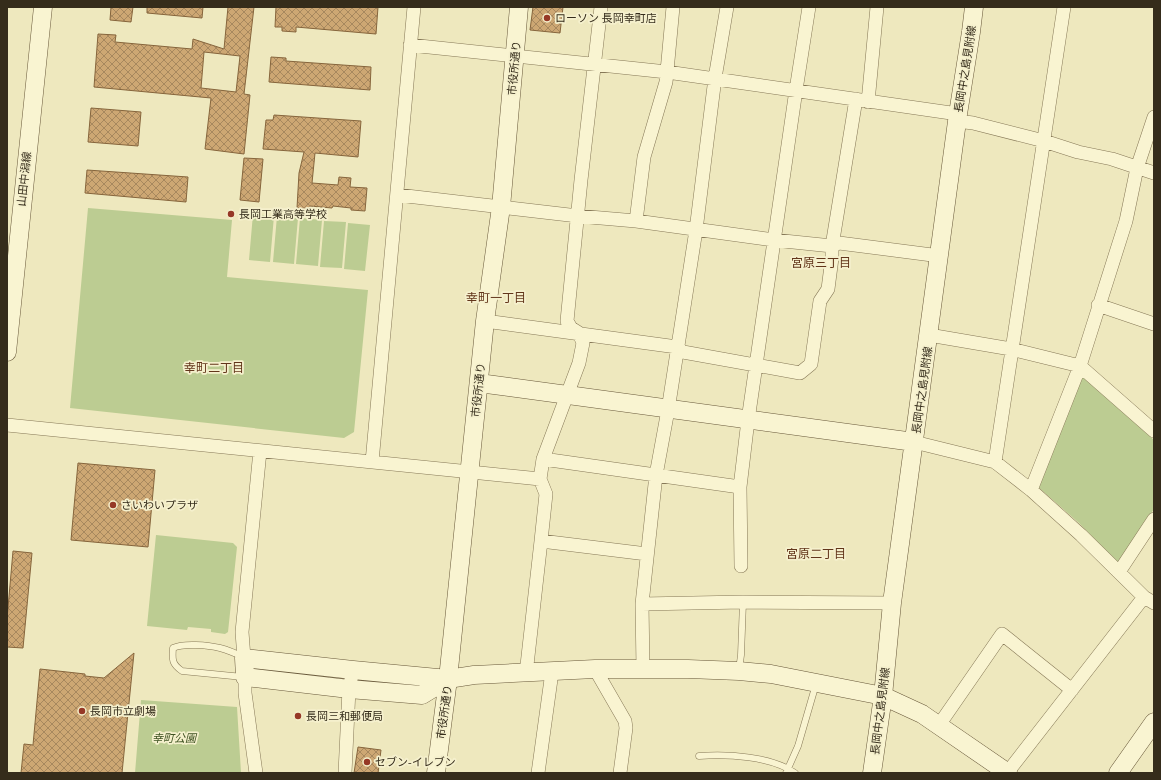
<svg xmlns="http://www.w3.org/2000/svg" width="1161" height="780" font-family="'Times New Roman','Noto Sans JP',serif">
<defs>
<pattern id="building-cross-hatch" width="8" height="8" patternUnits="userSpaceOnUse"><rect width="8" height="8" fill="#cda773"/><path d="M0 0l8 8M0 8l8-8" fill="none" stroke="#a7885e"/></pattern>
</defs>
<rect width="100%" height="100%" fill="#eee8be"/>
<path fill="#bccc92" d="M 88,208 L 232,220 L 227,277 L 368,290 L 354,432 L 344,438 L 70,408 Z
M 253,214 L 274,216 L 270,262 L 249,260 Z
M 277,216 L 298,218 L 294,264 L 273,262 Z
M 300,218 L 322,220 L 318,266 L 296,264 Z
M 324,221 L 346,222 L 342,268 L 320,267 Z
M 348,223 L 370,225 L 365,271 L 344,269 Z
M 1082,374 L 1154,440 L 1154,509 L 1118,563 L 1079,523 L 1037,486 Z
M 156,535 L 233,543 L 237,547 L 228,632 L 225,634 L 211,632 L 211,629 L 188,627 L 187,630 L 147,626 Z
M 141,700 L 237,707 L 241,773 L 135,773 Z"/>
<path fill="url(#building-cross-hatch)" stroke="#86653c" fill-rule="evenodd" d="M 111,7 L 133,7 L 131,22 L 110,20 Z
M 147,7 L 203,7 L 202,18 L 147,13 Z
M 228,7 L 254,7 L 244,94 L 250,95 L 244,154 L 205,149 L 211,98 L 94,87 L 98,34 L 116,35 L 115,42 L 192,49 L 193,39 L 224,49 ZM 204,52 L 240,56 L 236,92 L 201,88 Z
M 276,7 L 378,7 L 376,34 L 296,27 L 296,32 L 282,31 L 282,27 L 275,27 Z
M 533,7 L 563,7 L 560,33 L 530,30 Z
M 271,57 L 286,58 L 286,61 L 371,67 L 370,90 L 269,82 Z
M 91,108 L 141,112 L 138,146 L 88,142 Z
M 274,115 L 361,121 L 358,157 L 315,153 L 312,183 L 338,185 L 339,177 L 351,178 L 350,187 L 367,188 L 365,211 L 351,210 L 351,208 L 333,206 L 332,208 L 310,206 L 310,209 L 297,208 L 299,173 L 304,152 L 263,149 L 266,120 L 273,120 Z
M 244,158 L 263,159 L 259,202 L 240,200 Z
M 87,170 L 188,177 L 186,202 L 85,193 Z
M 78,463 L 155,470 L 148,547 L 71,540 Z
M 13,551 L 32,553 L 23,648 L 7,647 L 7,619 Z
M 134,653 L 122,773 L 21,773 L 24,744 L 33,745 L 40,669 L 85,674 L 85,676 L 104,678 Z
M 358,747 L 381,750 L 378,773 L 354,773 Z"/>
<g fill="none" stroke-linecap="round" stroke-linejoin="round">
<g stroke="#867857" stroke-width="7">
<path id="lane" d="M 243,657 C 235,653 228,650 220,648 C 208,645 183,643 173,648 C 172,660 172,664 182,671 L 243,677
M 739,670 L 741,655 L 743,602
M 699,756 C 727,754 771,756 795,773
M 786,773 L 798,746 L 816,684"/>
</g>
<g stroke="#867857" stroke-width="14">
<path id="street" d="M 410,45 L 667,72 L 958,114
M 868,102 L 877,7
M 957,121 L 973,123 L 1044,141 L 1078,152 L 1112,159 L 1154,173
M 398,195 L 578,216 L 636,221 L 774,240 L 832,246 L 839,243 L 940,256
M 636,221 L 644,157 L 666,82 L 673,7
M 1098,305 L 1154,324
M 485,321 L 677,347 L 683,352 L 800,373 L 811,364 L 820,301 L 828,289 L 832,258 L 832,246 L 856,99
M 929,335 L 1011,349 L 1080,366 L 1154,431
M 7,425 L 540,479
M 914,442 L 995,462 L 1031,490 L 1081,535 L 1144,597 L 1154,603
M 543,459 L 740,487
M 372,462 L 414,7
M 995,462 L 1064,7
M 1031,490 L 1080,366 L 1126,221 L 1137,168 L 1154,117
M 541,541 L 647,554
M 741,566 L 740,487 L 748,420 L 796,90 L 809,7
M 1119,572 L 1154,519
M 642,604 L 743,602 L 892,603
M 244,658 L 242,632 L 260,451
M 643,668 L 642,604 L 656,475 L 668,410 L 696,230 L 715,78 L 727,7
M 595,669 L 625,721 L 626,728 L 620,773
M 526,674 L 541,541 L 546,494 L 540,479 L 543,459 L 579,363 L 583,343 L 579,333 L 571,328 L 567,321 L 581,180 L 601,7
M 245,677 L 245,693 L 256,773
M 939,725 L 1002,634 L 1072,690
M 345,773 L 349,689 L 353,670
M 538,773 L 552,672
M 1007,773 L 1144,597"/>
</g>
<g stroke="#68583a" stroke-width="19">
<path id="secondary" d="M 7,352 L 43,7
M 479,383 L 914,442
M 448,679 L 422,695 L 349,689 L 245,677 L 244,658 L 353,670 L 448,679 L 474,675 L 595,669 L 688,669 L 739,671 L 771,674 L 883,696 L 922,714 L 1008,773
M 436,773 L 448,679 L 485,321 L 501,207 L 519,7
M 872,773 L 883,696 L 892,603 L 958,114 L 971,32 L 974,7
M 1118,773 L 1154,722"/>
</g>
<use href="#lane" stroke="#f9f4d1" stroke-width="6"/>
<use href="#street" stroke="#f9f4d1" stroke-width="13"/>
<use href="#secondary" stroke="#f9f4d1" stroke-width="18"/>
</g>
<g fill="#963826" stroke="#f5f0cd" stroke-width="1.5">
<circle cx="547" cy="18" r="4"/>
<circle cx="231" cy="214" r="4"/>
<circle cx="113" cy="505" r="4"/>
<circle cx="82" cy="711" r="4"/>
<circle cx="298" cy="716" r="4"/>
<circle cx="367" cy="762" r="4"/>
</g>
<g text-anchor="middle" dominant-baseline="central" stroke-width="3.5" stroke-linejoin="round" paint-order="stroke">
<g font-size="11" fill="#352c1b" stroke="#f5f0cd" text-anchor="start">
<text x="555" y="18">ローソン 長岡幸町店</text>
<text x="239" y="214">長岡工業高等学校</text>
<text x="121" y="505">さいわいプラザ</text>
<text x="90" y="711">長岡市立劇場</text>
<text x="306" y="716">長岡三和郵便局</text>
<text x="375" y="762">セブン-イレブン</text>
</g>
<g font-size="11" fill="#352c1b" stroke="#f5f0cd">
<text transform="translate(514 68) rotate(-85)">市役所通り</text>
<text transform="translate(965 69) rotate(-81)">長岡中之島見附線</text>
<text transform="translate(24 179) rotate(-84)">山田中潟線</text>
<text transform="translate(478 390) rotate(-84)">市役所通り</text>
<text transform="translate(922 390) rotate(-82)">長岡中之島見附線</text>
<text transform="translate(880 711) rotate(-83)">長岡中之島見附線</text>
<text transform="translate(444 712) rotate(-82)">市役所通り</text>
</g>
<g font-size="11" font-style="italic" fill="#3e5222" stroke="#f5f0cd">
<text x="174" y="738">幸町公園</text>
</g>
<g font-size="12" fill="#62351a" stroke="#f5f0cd">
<text x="821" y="263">宮原三丁目</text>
<text x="496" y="298">幸町一丁目</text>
<text x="214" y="368">幸町二丁目</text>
<text x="816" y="554">宮原二丁目</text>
</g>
</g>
<rect width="1161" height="780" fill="none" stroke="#352c1b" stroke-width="16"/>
</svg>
